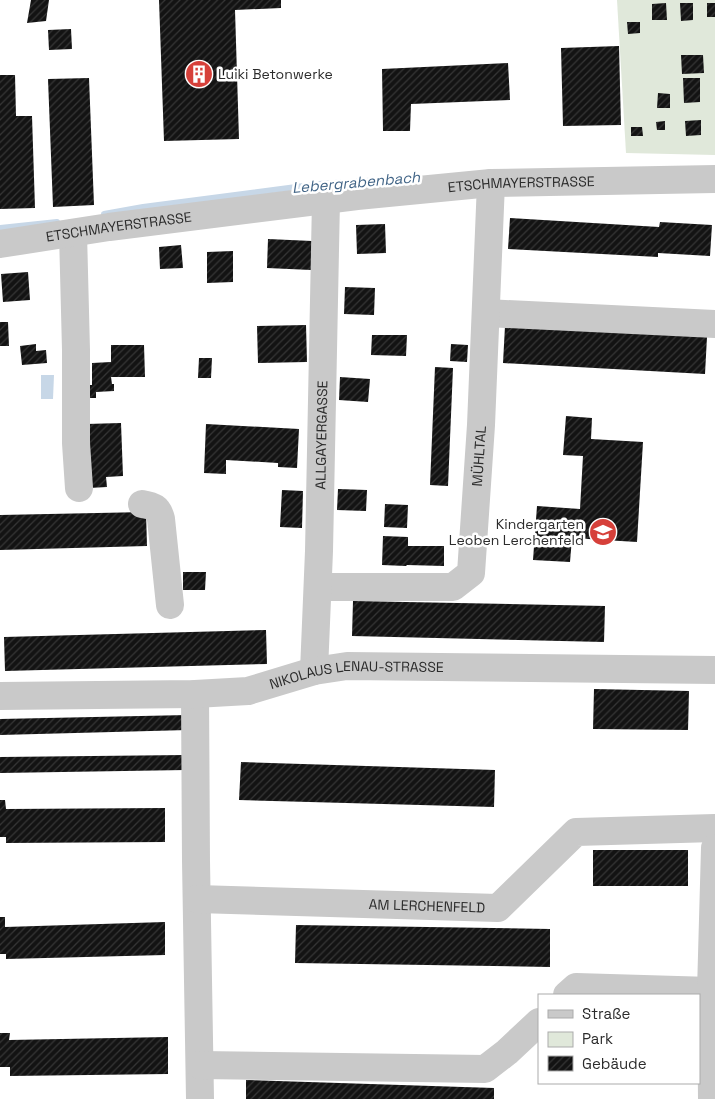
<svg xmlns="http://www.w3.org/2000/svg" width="715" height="1099" font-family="'Space Grotesk',sans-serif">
<defs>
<pattern id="building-hatch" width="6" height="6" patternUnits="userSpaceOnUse" patternTransform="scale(1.25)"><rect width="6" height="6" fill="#131313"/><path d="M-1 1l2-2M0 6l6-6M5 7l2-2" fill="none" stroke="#363636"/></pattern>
</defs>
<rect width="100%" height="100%" fill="#fff"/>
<path fill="#e0e8da" d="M 617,0 L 715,0 L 715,155 L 626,153 Z"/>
<path fill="#c7d7e7" d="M 41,375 L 54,375 L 53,399 L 41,399 Z"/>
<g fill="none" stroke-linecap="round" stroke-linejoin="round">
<path stroke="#c7d7e7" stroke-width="6" d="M 104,214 L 143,207 L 319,184 L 397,179
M 0,228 L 57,222"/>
</g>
<path fill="url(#building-hatch)" d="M 31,0 L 49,0 L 46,21 L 27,23 Z
M 159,0 L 281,0 L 281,8 L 235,10 L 239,139 L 164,141 Z
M 666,3 L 667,20 L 652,20 L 652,4 Z
M 680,3 L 693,3 L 693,20 L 681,21 Z
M 707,3 L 715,3 L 715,17 L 707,17 Z
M 627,22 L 640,22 L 640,33 L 628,34 Z
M 71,29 L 72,49 L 49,50 L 48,30 Z
M 619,46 L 621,125 L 563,126 L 561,48 Z
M 681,55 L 703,55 L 704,73 L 682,74 Z
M 508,63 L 510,100 L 411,104 L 410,131 L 383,131 L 382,69 Z
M 0,75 L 15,75 L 16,116 L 32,116 L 35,208 L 0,209 Z
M 89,78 L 94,205 L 53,207 L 48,79 Z
M 683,78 L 700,78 L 700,102 L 684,103 Z
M 658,93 L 670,94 L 670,108 L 657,108 Z
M 701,120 L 701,135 L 686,136 L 685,121 Z
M 665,121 L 665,130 L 657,130 L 656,122 Z
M 631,127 L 642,127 L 643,136 L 631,136 Z
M 510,218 L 659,227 L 660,222 L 712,225 L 710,256 L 658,253 L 658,257 L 508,249 Z
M 385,224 L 386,253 L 357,254 L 356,225 Z
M 268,239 L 312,241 L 311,270 L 267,268 Z
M 181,245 L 183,268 L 160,269 L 159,247 Z
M 233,251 L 233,282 L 207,283 L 207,252 Z
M 28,272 L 30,300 L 3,302 L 1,274 Z
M 345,287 L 375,288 L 374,315 L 344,314 Z
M 0,322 L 8,322 L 9,346 L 0,346 Z
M 306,325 L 307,362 L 258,363 L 257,326 Z
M 505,326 L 707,337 L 705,374 L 503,363 Z
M 372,335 L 407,335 L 406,356 L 371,355 Z
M 36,344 L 36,351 L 46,350 L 47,363 L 22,365 L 20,346 Z
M 451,344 L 468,345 L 467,362 L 450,361 Z
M 111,345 L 144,345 L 145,377 L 111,377 L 112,384 L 114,384 L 114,391 L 96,392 L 96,398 L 86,398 L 85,385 L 92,385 L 92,363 L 111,362 Z
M 199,358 L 212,358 L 211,378 L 198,378 Z
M 435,367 L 453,368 L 448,486 L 430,485 Z
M 340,377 L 370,379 L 368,402 L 339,400 Z
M 566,416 L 592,418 L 591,439 L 643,442 L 637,542 L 572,538 L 570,562 L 533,560 L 537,506 L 580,509 L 583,456 L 563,455 Z
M 121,423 L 123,476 L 106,477 L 107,487 L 89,488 L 86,424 Z
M 206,424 L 299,429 L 297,468 L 278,467 L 278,463 L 226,460 L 226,474 L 204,473 Z
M 338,489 L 367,490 L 366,511 L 337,510 Z
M 282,490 L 303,491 L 302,528 L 280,527 Z
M 385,504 L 408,505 L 407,528 L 384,527 Z
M 146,512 L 147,546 L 0,550 L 0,515 Z
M 383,536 L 408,537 L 408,546 L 444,546 L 444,566 L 407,565 L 406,566 L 382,565 Z
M 183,572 L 206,572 L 205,590 L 183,590 Z
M 353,601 L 605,606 L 604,642 L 352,636 Z
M 266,630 L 267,664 L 5,671 L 4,637 Z
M 594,689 L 689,691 L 688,730 L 593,729 Z
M 188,715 L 188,730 L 0,735 L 0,719 Z
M 186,755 L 186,770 L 0,773 L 0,757 Z
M 241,762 L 495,770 L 494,807 L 239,800 Z
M 0,800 L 5,800 L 6,809 L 165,808 L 165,842 L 6,843 L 6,837 L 0,837 Z
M 593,850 L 688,850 L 688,886 L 593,886 Z
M 0,917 L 5,917 L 5,927 L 165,922 L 165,955 L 6,959 L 6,954 L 0,954 Z
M 296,925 L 550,929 L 550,967 L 295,963 Z
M 0,1033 L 10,1033 L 9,1040 L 168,1037 L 168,1074 L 10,1076 L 10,1067 L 0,1067 Z
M 246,1080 L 494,1088 L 494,1099 L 246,1099 Z"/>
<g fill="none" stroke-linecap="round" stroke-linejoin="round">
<g stroke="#c9c9c9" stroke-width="28">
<path d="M 73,233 L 76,350 L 76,443 L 79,488"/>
<path id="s1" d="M 0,244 L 109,227 L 357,196 L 491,183 L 715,179"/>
<path d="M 486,313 L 715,324"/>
<path d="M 142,504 C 153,506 158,507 161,519 L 170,605"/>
<path id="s2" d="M 319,587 L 453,587 L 471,573 L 481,425 L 491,183"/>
<path id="s3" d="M 314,671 L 319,551 L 326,200"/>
<path d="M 195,694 L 196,861 L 200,1099"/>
<path id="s4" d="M 0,696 L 195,694 L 248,691 L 314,671 L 347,666 L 715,670"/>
<path id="s5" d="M 197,899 L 498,908 L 576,832 L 715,828"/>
<path d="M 567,995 L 576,987 L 711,991"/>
<path d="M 200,1065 L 485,1069 L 507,1052 L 539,1022"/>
<path d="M 712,1099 L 711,991 L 715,848"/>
</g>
</g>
<defs>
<g id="building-disc" transform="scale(1.4375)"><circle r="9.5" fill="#d6403a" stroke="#fff"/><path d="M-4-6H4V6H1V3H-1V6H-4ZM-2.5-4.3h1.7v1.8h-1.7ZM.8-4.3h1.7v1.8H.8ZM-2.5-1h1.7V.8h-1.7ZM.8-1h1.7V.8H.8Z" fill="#fff"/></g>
<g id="school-disc" transform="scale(1.4375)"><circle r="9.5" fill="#d6403a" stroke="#fff"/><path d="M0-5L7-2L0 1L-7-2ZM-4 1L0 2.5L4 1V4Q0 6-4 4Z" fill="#fff"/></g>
</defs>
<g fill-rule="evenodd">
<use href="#building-disc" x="199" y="74"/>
<use href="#school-disc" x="603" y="532"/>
</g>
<g text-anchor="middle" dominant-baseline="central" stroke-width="5" stroke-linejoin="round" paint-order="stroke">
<g font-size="14" fill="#2c2c2c" stroke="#fff" text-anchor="start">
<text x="218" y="74">Luiki Betonwerke</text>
<text x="584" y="524" text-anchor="end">Kindergarten<tspan x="584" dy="16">Leoben Lerchenfeld</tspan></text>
</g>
<g font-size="14" fill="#2c2c2c" stroke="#fff">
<text stroke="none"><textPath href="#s1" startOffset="525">ETSCHMAYERSTRASSE</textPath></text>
<text stroke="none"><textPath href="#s1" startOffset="120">ETSCHMAYERSTRASSE</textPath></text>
<text stroke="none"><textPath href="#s3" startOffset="236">ALLGAYERGASSE</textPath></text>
<text stroke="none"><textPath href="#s2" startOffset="274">MÜHLTAL</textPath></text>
<text stroke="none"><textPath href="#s4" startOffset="359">NIKOLAUS LENAU-STRASSE</textPath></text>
<text stroke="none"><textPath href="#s5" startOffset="230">AM LERCHENFELD</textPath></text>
</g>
<g font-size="15" font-style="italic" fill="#416486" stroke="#fff">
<text transform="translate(356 182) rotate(-5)">Lebergrabenbach</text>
</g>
</g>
<rect x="538" y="994" width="162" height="90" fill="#ffffff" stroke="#ababab"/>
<rect x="548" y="1010" width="25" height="8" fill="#c9c9c9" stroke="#ababab"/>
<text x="582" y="1019" font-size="15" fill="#2c2c2c">Straße</text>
<rect x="548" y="1032" width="25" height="15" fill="#e0e8da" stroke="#ababab"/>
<text x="582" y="1044" font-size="15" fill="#2c2c2c">Park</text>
<rect x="548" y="1056" width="25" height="15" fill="url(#building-hatch)" stroke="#ababab"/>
<text x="582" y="1069" font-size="15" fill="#2c2c2c">Gebäude</text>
</svg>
